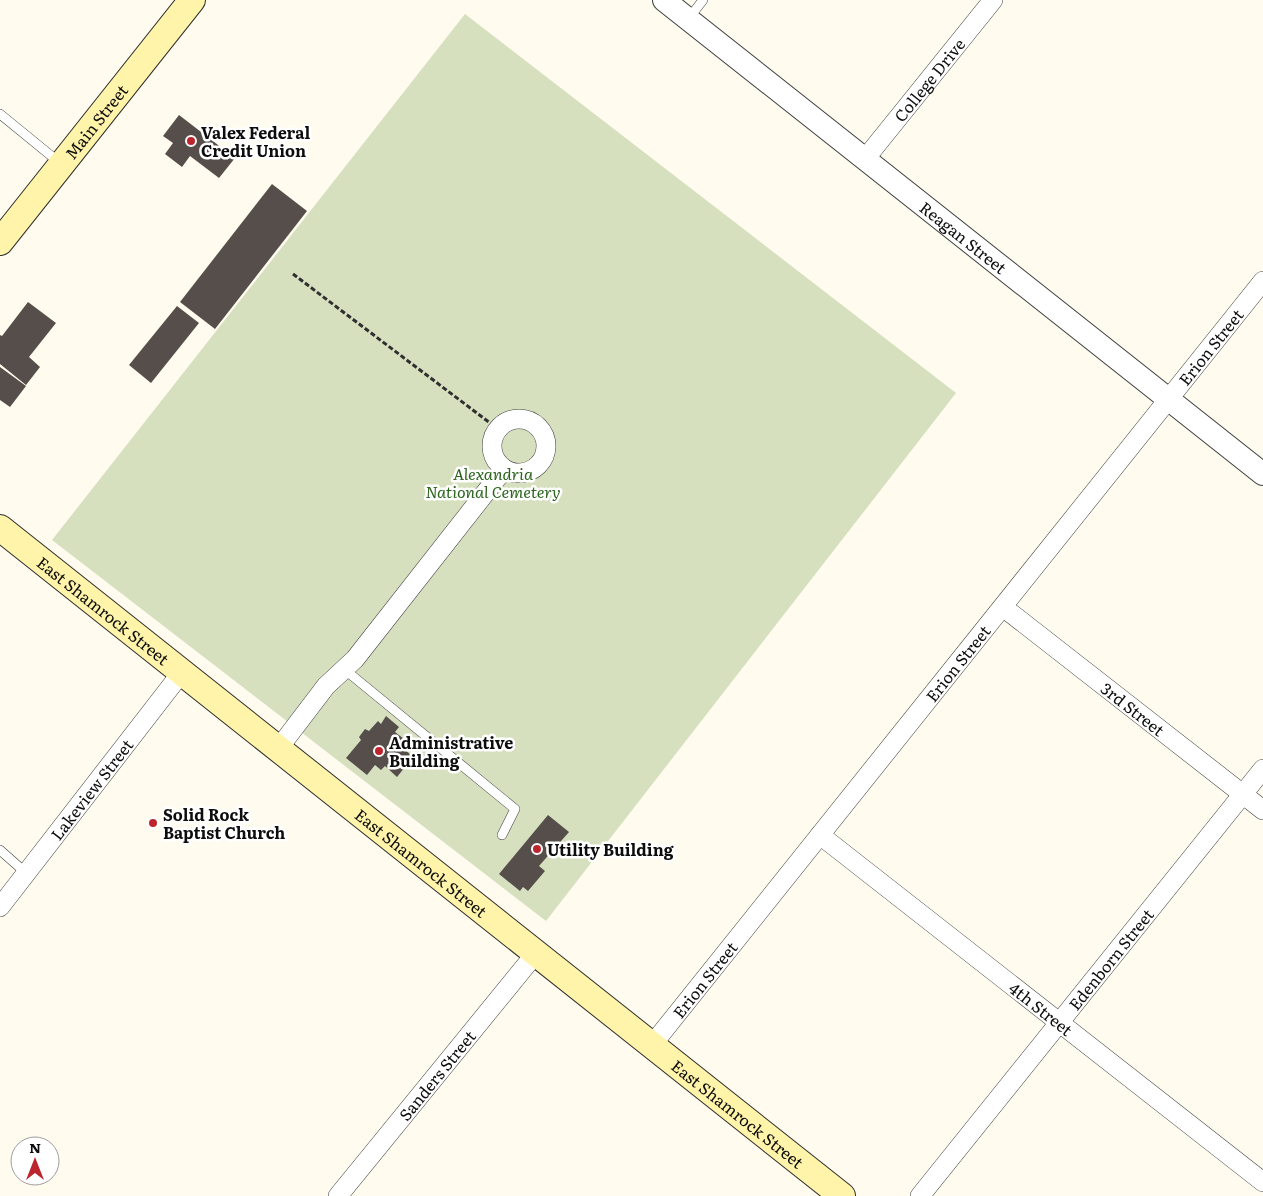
<svg xmlns="http://www.w3.org/2000/svg" width="1263" height="1196" font-family="Literata,serif">
<rect width="100%" height="100%" fill="#fffbee"/>
<path fill="#d6e0bf" d="M 465,14 L 956,393 L 546,921 L 52,540 Z"/>
<path fill="#564e4a" d="M 179,115 L 235,158 L 219,178 L 190,156 L 182,167 L 165,154 L 173,143 L 163,136 Z
M 272,184 L 307,211 L 215,329 L 180,302 Z
M 28,302 L 56,323 L 29,357 L 40,367 L 26,385 L 0,364 L 0,335 L 2,336 Z
M 177,306 L 199,323 L 151,383 L 129,365 Z
M 0,367 L 26,386 L 10,407 L 0,400 Z
M 386,716 L 399,727 L 395,732 L 404,739 L 400,745 L 413,757 L 397,777 L 385,766 L 381,770 L 375,765 L 367,775 L 346,758 L 361,740 L 359,737 L 365,729 L 369,731 L 378,721 L 381,724 Z
M 548,815 L 569,832 L 539,866 L 545,871 L 528,891 L 523,887 L 520,891 L 499,874 Z"/>
<g fill="none" stroke-linecap="round" stroke-linejoin="round">
<g stroke="#404040" stroke-width="10">
<path id="service" d="M 689,18 L 703,0
M 0,114 L 60,163
M 344,669 L 515,809 L 502,835
M 0,850 L 26,873"/>
</g>
<g stroke="#404040" stroke-width="20">
<g id="minor">
<path id="s1" d="M 865,159 L 993,0"/>
<circle cx="519" cy="446" r="27"/>
<path id="s2" d="M 1003,607 L 1263,810"/>
<path d="M 278,749 L 326,686 L 355,659 L 504,469"/>
<path id="s3" d="M 820,835 L 1263,1182"/>
<path id="s4" d="M 0,907 L 182,672"/>
<path id="s5" d="M 652,1045 L 1263,281"/>
<path id="s6" d="M 338,1196 L 536,953"/>
<path id="s7" d="M 920,1196 L 1263,769"/>
</g>
</g>
<g stroke="#404040" stroke-width="24">
<g id="tertiary">
<path id="s8" d="M 664,0 L 1263,474"/>
</g>
</g>
<g stroke="#2f2f2f" stroke-width="28">
<g id="secondary">
<path id="s9" d="M 0,242 L 192,0"/>
<path id="s10" d="M 0,528 L 842,1196"/>
</g>
</g>
<path stroke="#2f2f2f" stroke-width="3" stroke-dasharray="5 2.5" stroke-linecap="butt" d="M 293,274 L 498,429"/>
<use href="#service" stroke="#fff" stroke-width="9"/>
<use href="#minor" stroke="#fff" stroke-width="19"/>
<use href="#tertiary" stroke="#fff" stroke-width="22"/>
<use href="#secondary" stroke="#fff4a9" stroke-width="26"/>
</g>
<g fill="#bd252e" stroke="#fff" stroke-width="2">
<circle cx="191" cy="141" r="5"/>
<circle cx="379" cy="751" r="5"/>
<circle cx="153" cy="823" r="5"/>
<circle cx="537" cy="849" r="5"/>
</g>
<g text-anchor="middle" dominant-baseline="central" stroke-width="5" stroke-linejoin="round" paint-order="stroke">
<g font-size="16" fill="#0d0d0d" stroke="#fff">
<text stroke="none"><textPath href="#s1" startOffset="102">College Drive</textPath></text>
<text stroke="none"><textPath href="#s9" startOffset="154">Main Street</textPath></text>
<text stroke="none"><textPath href="#s8" startOffset="382">Reagan Street</textPath></text>
<text stroke="none"><textPath href="#s5" startOffset="894">Erion Street</textPath></text>
<text stroke="none"><textPath href="#s10" startOffset="132">East Shamrock Street</textPath></text>
<text stroke="none"><textPath href="#s5" startOffset="489">Erion Street</textPath></text>
<text stroke="none"><textPath href="#s2" startOffset="165">3rd Street</textPath></text>
<text stroke="none"><textPath href="#s4" startOffset="149">Lakeview Street</textPath></text>
<text stroke="none"><textPath href="#s10" startOffset="538">East Shamrock Street</textPath></text>
<text stroke="none"><textPath href="#s7" startOffset="304">Edenborn Street</textPath></text>
<text stroke="none"><textPath href="#s5" startOffset="84">Erion Street</textPath></text>
<text stroke="none"><textPath href="#s3" startOffset="281">4th Street</textPath></text>
<text stroke="none"><textPath href="#s6" startOffset="156">Sanders Street</textPath></text>
<text stroke="none"><textPath href="#s10" startOffset="942">East Shamrock Street</textPath></text>
</g>
<g font-size="16" font-weight="bold" fill="#0d0d0d" stroke="#fff" text-anchor="start">
<text x="201" y="132">Valex Federal<tspan x="201" dy="18">Credit Union</tspan></text>
<text x="389" y="742">Administrative<tspan x="389" dy="18">Building</tspan></text>
<text x="163" y="814">Solid Rock<tspan x="163" dy="18">Baptist Church</tspan></text>
<text x="547" y="849">Utility Building</text>
</g>
<g font-size="16" font-style="italic" fill="#2d651e" stroke="#fff">
<text x="493" y="473">Alexandria<tspan x="493" dy="18">National Cemetery</tspan></text>
</g>
</g>
<g transform="translate(35 1161)"><circle r="24" fill="#ffffff" stroke="#9e9e9e"/>
<path d="M0-4L9 19L0 12L-9 19Z" fill="#bd252e"/>
<text y="-8" font-size="14" font-weight="bold" text-anchor="middle" fill="#0d0d0d">N</text>
</g>
</svg>
